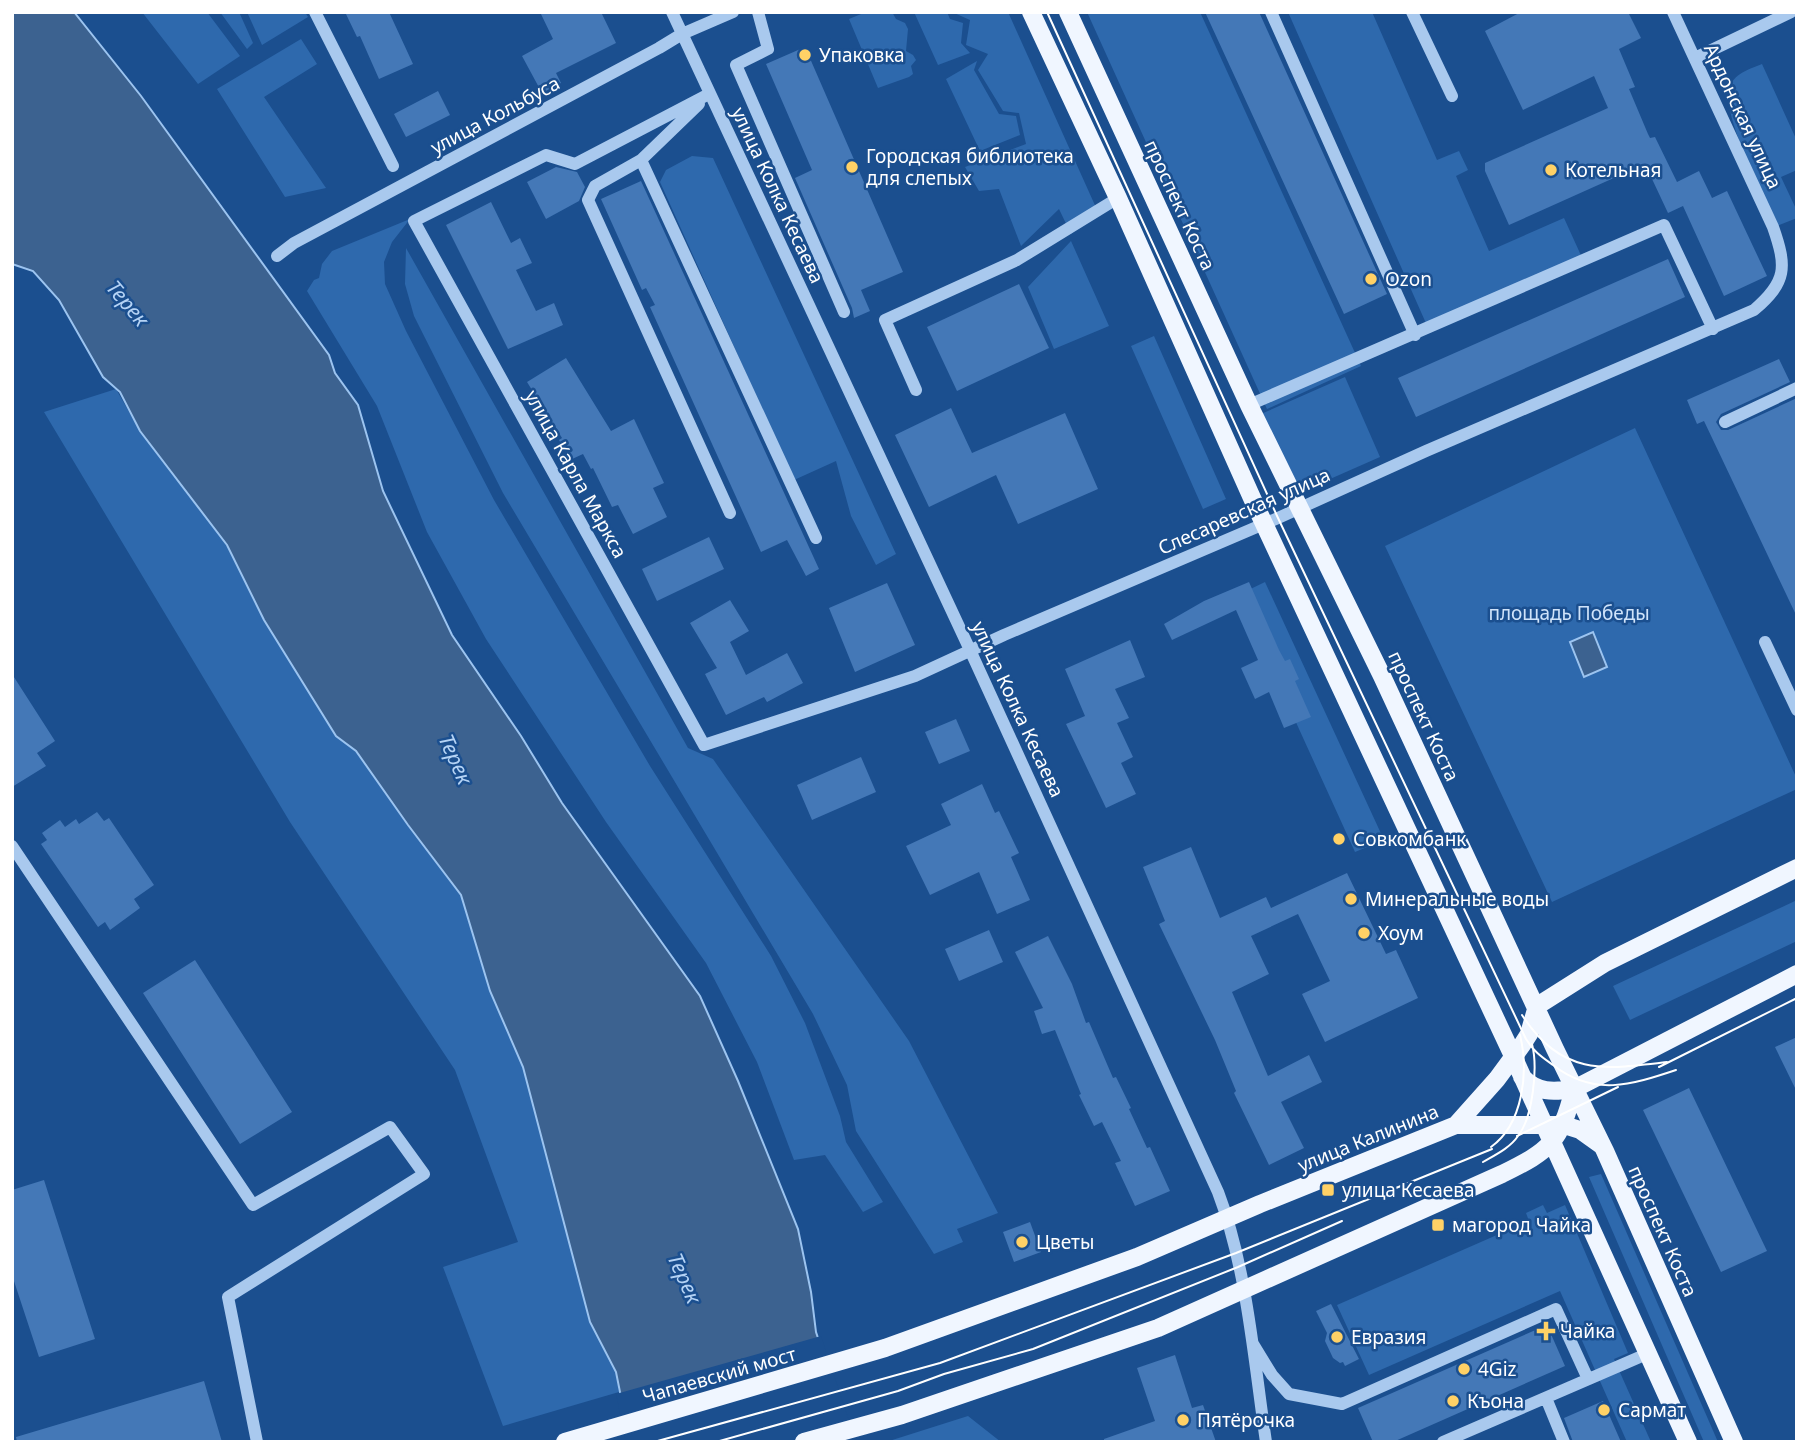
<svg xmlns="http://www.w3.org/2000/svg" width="1809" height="1454" font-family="'Noto Sans',sans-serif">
<rect width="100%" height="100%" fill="#1b4f8f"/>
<path fill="#2e69ad" d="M 142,12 L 207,12 L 240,56 L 198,84 Z
M 220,12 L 239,12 L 253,43 L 247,49 Z
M 247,12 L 305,12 L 308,17 L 262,45 Z
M 866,12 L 892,12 L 896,19 L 905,23 L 908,29 L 906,51 L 913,55 L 916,60 L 911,66 L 913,74 L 909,77 L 878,88 L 849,19 Z
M 914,12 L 947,12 L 950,19 L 963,23 L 961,43 L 970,53 L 938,65 Z
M 952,12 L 1008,12 L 1098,212 L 1071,234 L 1059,209 L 1021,246 L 999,189 L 979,191 L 965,167 L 1026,144 L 1019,113 L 1003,111 L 978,70 L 988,54 L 966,45 L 970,20 Z
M 1087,12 L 1200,12 L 1361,366 L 1267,409 Z
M 1288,12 L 1372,12 L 1437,160 L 1459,151 L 1468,170 L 1456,176 L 1489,251 L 1564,218 L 1584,262 L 1429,330 Z
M 301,39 L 317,64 L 264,97 L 326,188 L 285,197 L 217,89 Z
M 977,61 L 974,70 L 999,114 L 1016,116 L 1020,135 L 980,151 L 946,79 Z
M 1762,64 L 1797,141 L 1797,170 L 1781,177 L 1797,211 L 1797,218 L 1777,226 C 1765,198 1722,116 1729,89 C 1733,74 1749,69 1762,64 Z
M 692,156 L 713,158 L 896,554 L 876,565 L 851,516 L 836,461 L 794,480 L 660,182 L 666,170 Z
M 410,219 L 392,242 L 384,262 L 385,284 L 406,331 L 494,500 L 650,766 L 771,956 L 805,1023 L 840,1116 L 846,1142 L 883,1202 L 863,1212 L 825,1155 L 794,1160 L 757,1062 L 706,963 L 606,822 L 486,639 L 427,532 L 377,406 L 307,291 L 314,280 L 319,278 L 322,264 L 332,251 Z
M 1071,241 L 1109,326 L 1054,349 L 1028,287 Z
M 406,248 L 688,748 L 713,759 L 909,1041 L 998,1213 L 957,1229 L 963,1242 L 934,1254 L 856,1131 L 847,1085 L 813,1014 L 503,493 L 414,316 L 405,284 Z
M 1154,336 L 1226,499 L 1203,509 L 1131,346 Z
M 1345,377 L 1380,457 L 1296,494 L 1261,414 Z
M 116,389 L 140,431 L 224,541 L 264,620 L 336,736 L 356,751 L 461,895 L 490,991 L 523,1067 L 590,1322 L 616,1372 L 619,1392 L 503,1426 L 443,1267 L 518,1242 L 455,1070 L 290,822 L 44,412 Z
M 1635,428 L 1797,779 L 1797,789 L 1552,902 L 1385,546 Z
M 1265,582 L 1384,840 L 1355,852 L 1238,595 Z
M 1797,900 L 1797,941 L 1630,1020 L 1613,986 Z
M 1601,1174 L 1718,1442 L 1704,1442 L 1589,1177 Z
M 1543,1205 L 1547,1213 L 1565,1205 L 1628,1353 L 1614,1359 L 1651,1442 L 1627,1442 L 1560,1291 L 1369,1375 L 1337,1305 L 1529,1221 L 1526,1213 Z
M 968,1416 L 1001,1442 L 886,1442 Z"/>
<path fill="#3c6290" stroke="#9cc4f0" stroke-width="2" d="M 12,12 L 74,12 L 141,96 L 329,355 L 335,373 L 358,405 L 383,491 L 452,635 L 521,736 L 562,803 L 700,996 L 738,1081 L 798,1229 L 811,1292 L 816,1332 L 853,1442 L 630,1442 L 616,1372 L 590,1322 L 523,1067 L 490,991 L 461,895 L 408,825 L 356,751 L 336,736 L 264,620 L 227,545 L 140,431 L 120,392 L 103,377 L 59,300 L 33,271 L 12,264 Z
M 1593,632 L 1607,667 L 1584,677 L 1570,642 Z"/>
<path fill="#1b4f8f" d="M 821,1336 L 856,1442 L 626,1442 L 616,1394 Z"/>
<path fill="#4478b7" d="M 345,12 L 389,12 L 413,64 L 379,79 L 360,36 L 357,37 Z
M 540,12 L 601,12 L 616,43 L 556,73 L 561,83 L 542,93 L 522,56 L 553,39 Z
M 1205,12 L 1259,12 L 1387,294 L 1344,314 Z
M 1521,12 L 1628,12 L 1641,38 L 1619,49 L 1635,87 L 1629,89 L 1648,134 L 1650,138 L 1655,137 L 1677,182 L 1699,171 L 1712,198 L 1727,191 L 1767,276 L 1724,296 L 1683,206 L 1668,213 L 1645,164 L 1509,225 L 1485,171 L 1485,163 L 1608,108 L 1594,76 L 1523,110 L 1485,31 Z
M 805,47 L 903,272 L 861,290 L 870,311 L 854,318 L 852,308 L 795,178 L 812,170 L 766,64 Z
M 438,91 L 450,115 L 406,137 L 394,114 Z
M 556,167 L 577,172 L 585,187 L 579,201 L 546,219 L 527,182 Z
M 641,181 L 819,569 L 806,576 L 787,540 L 761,552 L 650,307 L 655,305 L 646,288 L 642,290 L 601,199 Z
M 491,202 L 511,243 L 520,238 L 532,263 L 516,270 L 536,311 L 554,303 L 563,325 L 508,349 L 446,225 Z
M 1668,259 L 1685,297 L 1416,417 L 1398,378 Z
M 1019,284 L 1049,348 L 957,391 L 927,327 Z
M 566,358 L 611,431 L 634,419 L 664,483 L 653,488 L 667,517 L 633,534 L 618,505 L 612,507 L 593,468 L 591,469 L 583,454 L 570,460 L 559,440 L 562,438 L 527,382 Z
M 1779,359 L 1790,382 L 1721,414 L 1716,422 L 1721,430 L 1728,430 L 1797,398 L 1797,617 L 1704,421 L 1697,424 L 1687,400 Z
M 951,408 L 972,453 L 1065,413 L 1098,489 L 1018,524 L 996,475 L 929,507 L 895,435 Z
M 709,537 L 724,569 L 657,601 L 642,569 Z
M 1249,582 L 1279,650 L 1285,661 L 1290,659 L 1299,679 L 1295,681 L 1311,717 L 1284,728 L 1269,692 L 1255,699 L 1241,668 L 1258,660 L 1236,610 L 1172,640 L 1164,624 L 1204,601 Z
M 887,583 L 915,645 L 855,672 L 829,608 Z
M 730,600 L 749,631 L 730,642 L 746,675 L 787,653 L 803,683 L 767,702 L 764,697 L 726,715 L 705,674 L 717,668 L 690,623 Z
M 1130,640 L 1145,677 L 1115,689 L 1129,718 L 1117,723 L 1133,757 L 1121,763 L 1136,794 L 1106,808 L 1066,724 L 1085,716 L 1065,669 Z
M 12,674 L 55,741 L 37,753 L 46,766 L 12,787 Z
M 956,719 L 970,751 L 939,764 L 925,732 Z
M 861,757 L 876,792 L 812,820 L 797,785 Z
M 982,784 L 995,813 L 999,811 L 1019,853 L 1011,857 L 1030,900 L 997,914 L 979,872 L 930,895 L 906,846 L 951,825 L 941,804 Z
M 97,812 L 104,821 L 109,818 L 154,885 L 134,899 L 140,908 L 110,930 L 105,922 L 98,927 L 41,844 L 47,840 L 42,833 L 60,820 L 65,827 L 76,819 L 79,824 Z
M 1191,847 L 1220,918 L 1266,897 L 1271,908 L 1347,873 L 1386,954 L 1396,950 L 1418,998 L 1325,1042 L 1302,994 L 1330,981 L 1298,914 L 1251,936 L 1269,974 L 1232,992 L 1268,1076 L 1309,1055 L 1322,1082 L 1281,1102 L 1304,1148 L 1269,1165 L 1234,1093 L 1236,1091 L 1215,1040 L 1159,924 L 1165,921 L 1143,867 Z
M 989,930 L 1003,962 L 959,981 L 945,949 Z
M 1048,936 L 1072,984 L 1086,1023 L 1089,1022 L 1113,1078 L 1116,1077 L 1131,1108 L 1129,1109 L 1147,1148 L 1150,1147 L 1170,1191 L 1135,1206 L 1115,1163 L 1121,1161 L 1102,1122 L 1094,1126 L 1079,1095 L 1081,1094 L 1055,1030 L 1042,1034 L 1034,1011 L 1043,1008 L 1015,952 Z
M 195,960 L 292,1112 L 240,1144 L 143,993 Z
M 1797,1037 L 1797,1092 L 1775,1047 Z
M 1689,1088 L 1767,1251 L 1721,1272 L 1643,1110 Z
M 44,1180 L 95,1339 L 39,1357 L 12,1275 L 12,1190 Z
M 1030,1222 L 1041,1252 L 1014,1262 L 1003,1232 Z
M 1331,1304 L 1359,1359 L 1345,1366 L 1343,1362 L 1340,1363 L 1333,1358 L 1325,1341 L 1327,1333 L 1316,1311 Z
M 1547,1325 L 1565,1366 L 1393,1442 L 1373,1442 L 1358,1408 Z
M 1175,1355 L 1192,1408 L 1203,1405 L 1216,1442 L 1104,1442 L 1104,1439 L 1155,1421 L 1137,1368 Z
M 204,1381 L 222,1442 L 17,1442 L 16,1437 Z
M 1603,1401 L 1621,1442 L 1573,1442 L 1564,1418 Z"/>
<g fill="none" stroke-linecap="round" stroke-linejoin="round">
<path stroke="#a9c9ee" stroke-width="12" d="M 315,12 L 393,166
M 672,12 L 970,650 L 1218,1192 C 1247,1268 1254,1361 1266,1442
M 758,12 L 768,49 L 736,65 L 844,312
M 1271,12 L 1415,335
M 1412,12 L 1452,96
M 1695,58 L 1791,12
M 709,94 L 575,164 L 546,155 L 414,221 L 704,745 L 915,676 L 1004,635 L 1278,518 L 1426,451 L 1754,310 C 1787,282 1787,267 1773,227 L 1673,12
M 699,104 L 641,160 L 816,538
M 641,160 L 595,186 L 588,200 L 730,513
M 277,256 L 294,243 L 659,48 L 682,34 L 733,12
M 916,390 L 885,320 L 1017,260 L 1118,198
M 1249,405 L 1664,225 L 1713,329
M 1725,422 L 1797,388
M 1765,642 L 1797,710
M 12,846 L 253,1205 L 390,1127 L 424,1174 L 228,1297 L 257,1442
M 1253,1344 L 1272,1375 L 1289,1394 L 1342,1404 L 1556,1309 L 1588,1379
M 1546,1398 L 1564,1442
M 1443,1442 L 1649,1353"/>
<path stroke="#f0f6ff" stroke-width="18" d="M 1031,12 L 1118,198 L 1252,498 L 1513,1056 L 1688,1442
M 1068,12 L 1249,405 L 1382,676 L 1555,1049 L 1605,1151 L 1734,1442
M 1522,1077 C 1537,1093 1553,1092 1574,1089 L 1797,974
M 1456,1125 L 1564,1125 L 1580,1130 L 1601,1145
M 565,1442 L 885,1348 L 1137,1257 L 1260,1204 L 1456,1125 L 1497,1079 L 1522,1045 L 1529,1034 L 1537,1006 L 1605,963 L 1797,868
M 804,1442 L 902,1415 L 1158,1328 L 1502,1174 C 1551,1150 1560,1142 1574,1089"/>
<path stroke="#fff" stroke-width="2" d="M 1047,12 L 1278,518 L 1526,1039 C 1533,1051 1542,1057 1553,1065 C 1594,1097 1631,1085 1676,1070
M 1522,1015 C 1562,1076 1603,1070 1667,1062
M 1659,1067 L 1797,998
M 1517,1136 L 1618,1087
M 1491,1147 C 1523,1124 1529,1072 1520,1035
M 1483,1162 C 1495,1155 1510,1148 1518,1136 C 1533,1117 1538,1067 1532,1044
M 654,1442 L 940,1363 L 1236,1253 L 1492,1149
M 716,1442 L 898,1391 L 944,1374 L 1033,1349 L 1238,1267 L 1342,1221"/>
</g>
<g fill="#ffd166" stroke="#1b4f8f" stroke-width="2.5">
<circle cx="805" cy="55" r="7"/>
<circle cx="852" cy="167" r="7"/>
<circle cx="1551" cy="170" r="7"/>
<circle cx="1371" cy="279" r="7"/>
<circle cx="1339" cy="839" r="7"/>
<circle cx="1351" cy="899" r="7"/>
<circle cx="1364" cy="933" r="7"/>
<rect x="1321" y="1183" width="14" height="14" rx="3.5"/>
<rect x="1431" y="1218" width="14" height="14" rx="3.5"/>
<circle cx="1022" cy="1242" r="7"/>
<path d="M1542.5 1320.5h7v7h7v7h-7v7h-7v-7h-7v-7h7z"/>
<circle cx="1337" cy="1337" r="7"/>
<circle cx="1464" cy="1369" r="7"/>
<circle cx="1453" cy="1401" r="7"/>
<circle cx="1604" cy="1410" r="7"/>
<circle cx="1183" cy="1420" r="7"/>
</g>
<g text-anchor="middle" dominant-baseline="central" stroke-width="5" stroke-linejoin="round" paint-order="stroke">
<g font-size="19" fill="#fff" stroke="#1b4f8f" text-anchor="start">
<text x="819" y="55">Упаковка</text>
<text x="866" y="156">Городская библиотека<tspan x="866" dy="22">для слепых</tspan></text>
<text x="1565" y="170">Котельная</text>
<text x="1385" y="279">Ozon</text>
<text x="1353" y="839">Совкомбанк</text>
<text x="1365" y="899">Минеральные воды</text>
<text x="1378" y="933">Хоум</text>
<text x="1342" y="1190">улица Кесаева</text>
<text x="1452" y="1225">магород Чайка</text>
<text x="1036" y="1242">Цветы</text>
<text x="1560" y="1331">Чайка</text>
<text x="1351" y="1337">Евразия</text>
<text x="1478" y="1369">4Giz</text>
<text x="1467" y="1401">Къона</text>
<text x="1618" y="1410">Сармат</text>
<text x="1197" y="1420">Пятёрочка</text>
</g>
<g font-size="19" fill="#fff" stroke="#1b4f8f">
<text transform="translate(495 115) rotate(-28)">улица Кольбуса</text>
<text transform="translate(1743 116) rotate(65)">Ардонская улица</text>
<text transform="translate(778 195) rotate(65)">улица Колка Кесаева</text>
<text transform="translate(1180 205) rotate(65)">проспект Коста</text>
<text transform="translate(576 474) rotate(61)">улица Карла Маркса</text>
<text transform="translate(1244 511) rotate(-24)">Слесаревская улица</text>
<text transform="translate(1018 709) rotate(65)">улица Колка Кесаева</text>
<text transform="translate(1424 716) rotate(65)">проспект Коста</text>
<text transform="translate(1368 1138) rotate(-22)">улица Калинина</text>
<text transform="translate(1663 1231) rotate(66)">проспект Коста</text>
<text transform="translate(719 1375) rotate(-16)">Чапаевский мост</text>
</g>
<g font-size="19" fill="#cfe3fa" stroke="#1b4f8f">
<text x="1569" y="613">площадь Победы</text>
</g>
<g font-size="21" font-style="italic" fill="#b5d3f5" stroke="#1b4f8f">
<text transform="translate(128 303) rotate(50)">Терек</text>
<text transform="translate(456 759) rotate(66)">Терек</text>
<text transform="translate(685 1278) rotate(66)">Терек</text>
</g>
</g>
<rect width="1809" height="1454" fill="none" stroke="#ffffff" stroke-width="28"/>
</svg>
